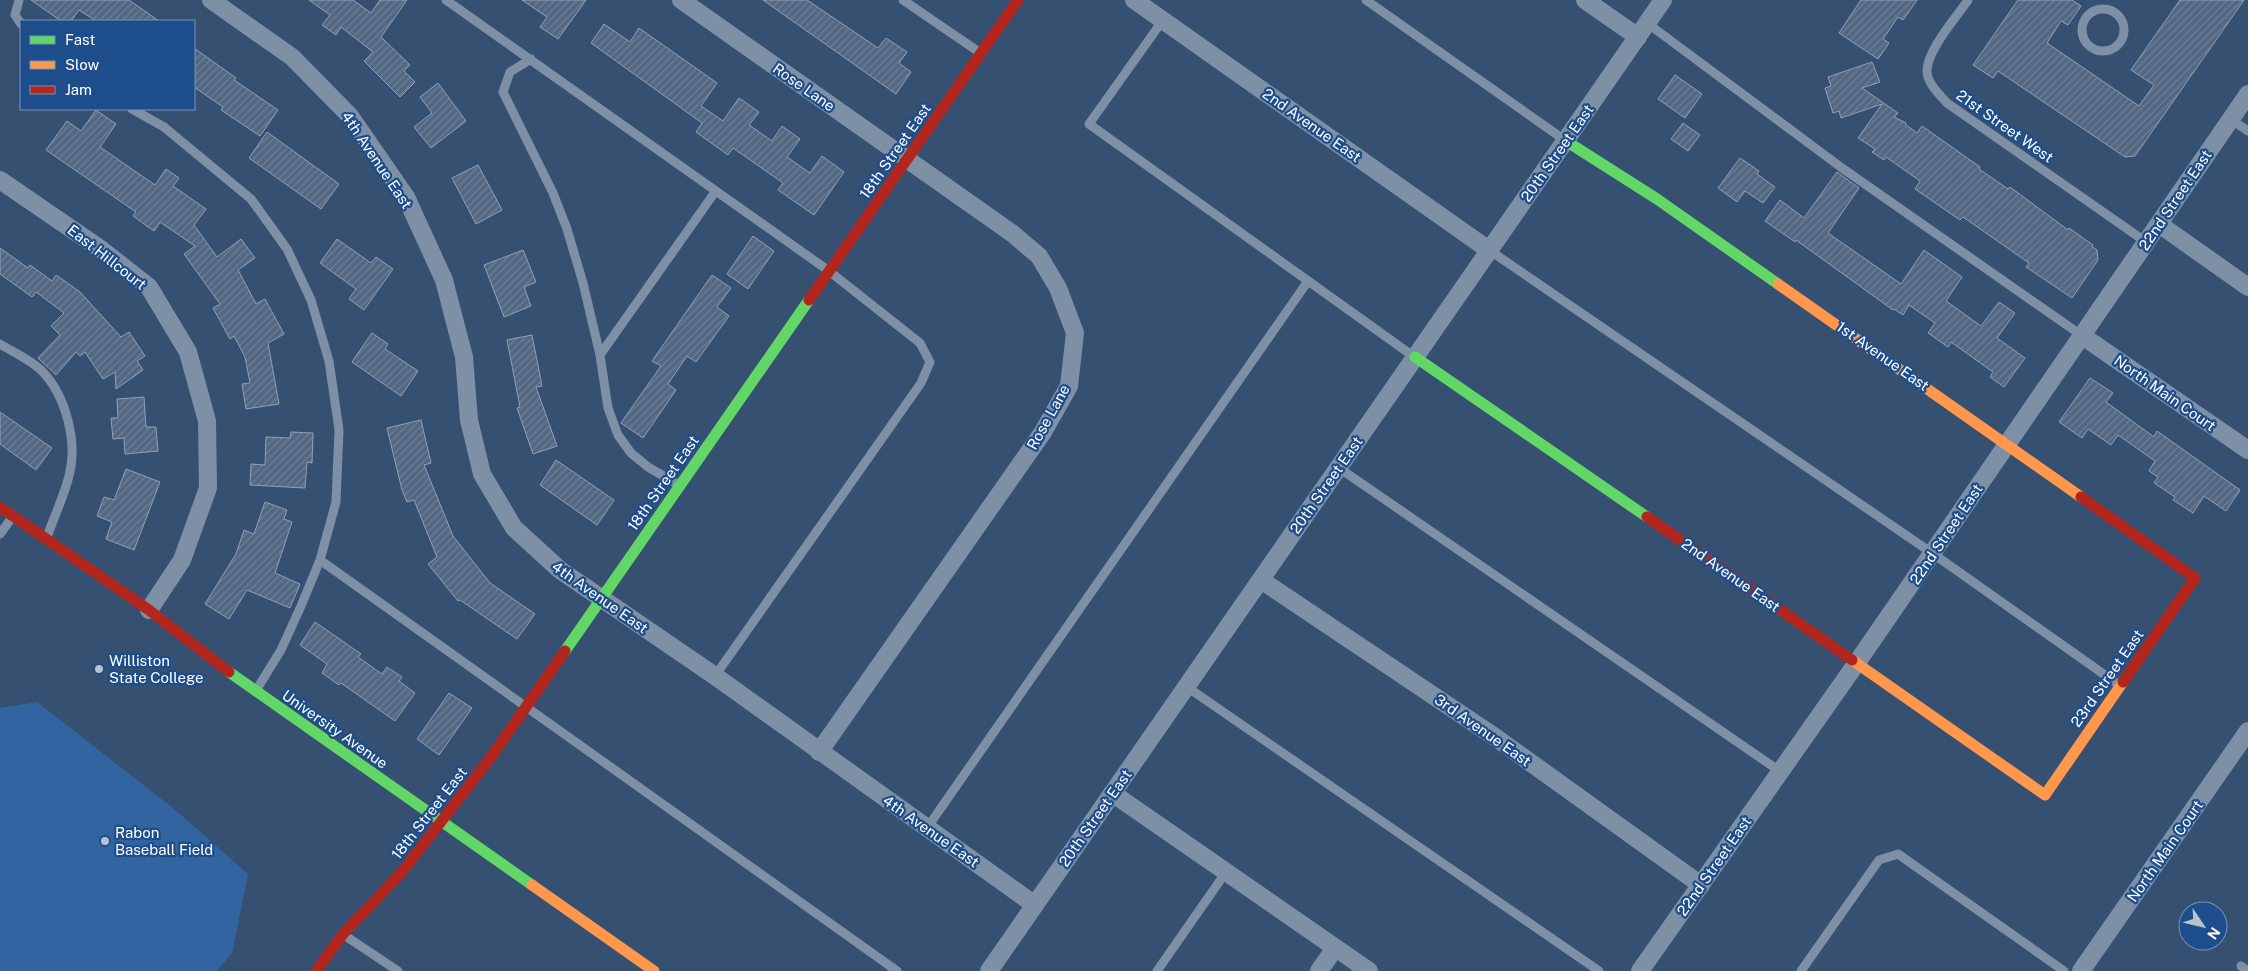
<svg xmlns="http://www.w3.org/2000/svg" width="2248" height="971" font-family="'Public Sans',sans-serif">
<defs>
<pattern id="building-hatch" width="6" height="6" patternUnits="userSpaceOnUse" patternTransform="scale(1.25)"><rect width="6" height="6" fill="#526782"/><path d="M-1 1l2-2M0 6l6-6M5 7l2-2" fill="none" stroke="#6c7e95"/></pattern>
</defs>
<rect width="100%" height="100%" fill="#365072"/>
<path fill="#3264a1" d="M 37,702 L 173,808 L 248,874 L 232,953 L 217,971 L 0,971 L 0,708 Z"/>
<path fill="url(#building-hatch)" stroke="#91a1b5" d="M 31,0 L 129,0 L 159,21 L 96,21 L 79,10 L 71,21 L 61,21 Z
M 309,0 L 353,0 L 371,13 L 380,0 L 407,0 L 381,37 L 410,65 L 404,71 L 415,82 L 400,97 L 364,61 L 373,52 L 341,27 L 336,35 L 322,25 L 330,15 Z
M 522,0 L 586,0 L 558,39 L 540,27 L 547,17 Z
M 763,0 L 807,0 L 878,48 L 886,38 L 907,52 L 899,63 L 911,72 L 896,94 Z
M 1861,0 L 1917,0 L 1903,20 L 1898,17 L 1883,39 L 1889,43 L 1878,59 L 1839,33 Z
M 2018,0 L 2072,0 L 2081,6 L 2068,25 L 2061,21 L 2047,43 L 2139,106 L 2154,85 L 2131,70 L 2180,0 L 2244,0 L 2135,156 L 2125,157 L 1998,71 L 1993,78 L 1973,65 Z
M 604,24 L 630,42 L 639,28 L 717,83 L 701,106 L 723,121 L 739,98 L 759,112 L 749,125 L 772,141 L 782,126 L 800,139 L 787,157 L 810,173 L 822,156 L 844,172 L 814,215 L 778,190 L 783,183 L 733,148 L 728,155 L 696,132 L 702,123 L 591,43 Z
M 194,48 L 236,78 L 234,80 L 278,110 L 260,136 L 221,110 L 223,107 L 194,87 Z
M 1872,62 L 1880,82 L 1862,88 L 1898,113 L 1894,117 L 1906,123 L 1905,124 L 1917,133 L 1922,126 L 1980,167 L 1979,169 L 2008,189 L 2010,187 L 2068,230 L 2069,228 L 2093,245 L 2092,247 L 2097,250 L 2098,260 L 2072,298 L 2026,267 L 2029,263 L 1963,217 L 1960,220 L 1915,189 L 1920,181 L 1886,157 L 1884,160 L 1872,152 L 1875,149 L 1858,138 L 1882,104 L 1841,118 L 1839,111 L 1833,113 L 1825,88 L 1831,86 L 1828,77 Z
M 1675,75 L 1702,94 L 1685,118 L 1658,99 Z
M 438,83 L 466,121 L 431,148 L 414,127 L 432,113 L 420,97 Z
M 96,110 L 116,124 L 100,147 L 155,185 L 166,169 L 179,178 L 173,186 L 206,209 L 194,225 L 217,257 L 241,239 L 255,258 L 238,270 L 256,304 L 265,299 L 284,334 L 268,343 L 279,404 L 246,409 L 242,384 L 250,383 L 245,357 L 234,336 L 230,339 L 213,308 L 220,304 L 184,254 L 195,246 L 160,222 L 154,231 L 133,216 L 136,212 L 46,150 L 67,121 L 81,131 Z
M 1683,123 L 1700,135 L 1688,151 L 1671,139 Z
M 267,132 L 339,184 L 321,209 L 249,158 Z
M 1740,158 L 1759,171 L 1757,174 L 1775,187 L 1763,203 L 1745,191 L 1737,202 L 1718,188 Z
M 478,165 L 502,210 L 476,224 L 452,178 Z
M 1837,172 L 1859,188 L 1828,233 L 1901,284 L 1924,250 L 1962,277 L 1946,301 L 1981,326 L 1999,302 L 2015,313 L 1997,338 L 2025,358 L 2004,387 L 1990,377 L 1993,372 L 1951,342 L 1948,347 L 1928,333 L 1935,323 L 1909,305 L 1903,315 L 1894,309 L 1893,310 L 1796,240 L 1795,242 L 1765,221 L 1780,200 L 1804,218 Z
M 753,236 L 774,251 L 748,289 L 727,274 Z
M 337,239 L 371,263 L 376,257 L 393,269 L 364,310 L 349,299 L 356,289 L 320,263 Z
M 0,248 L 28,268 L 30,265 L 52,281 L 56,275 L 80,292 L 121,337 L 129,332 L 145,356 L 137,361 L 143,370 L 116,389 L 115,372 L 103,379 L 85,352 L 80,356 L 76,352 L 56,375 L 38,358 L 60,335 L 51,326 L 64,313 L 36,292 L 32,297 L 0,274 Z
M 523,250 L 536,282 L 524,287 L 531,306 L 504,317 L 484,265 Z
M 712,275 L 731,288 L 717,307 L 729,316 L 696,362 L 687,356 L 668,384 L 676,390 L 643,438 L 621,423 L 661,366 L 652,361 Z
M 372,333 L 388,344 L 385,349 L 418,371 L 401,396 L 352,362 Z
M 532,335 L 542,386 L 536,387 L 557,446 L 533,454 L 517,408 L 520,407 L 507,340 Z
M 2090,378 L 2113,393 L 2106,402 L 2154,437 L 2157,431 L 2240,490 L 2226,511 L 2204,496 L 2193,513 L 2173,500 L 2175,497 L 2154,483 L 2158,477 L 2149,471 L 2155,461 L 2118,435 L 2111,445 L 2088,429 L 2082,438 L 2059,422 Z
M 144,397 L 146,427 L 156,427 L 158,451 L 125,454 L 124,438 L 113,439 L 111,418 L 118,418 L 117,399 Z
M 0,412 L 52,448 L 36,470 L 0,444 Z
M 421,420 L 431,463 L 424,465 L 453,536 L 490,583 L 535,614 L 517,639 L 460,600 L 458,601 L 428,564 L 437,557 L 414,500 L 407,502 L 402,490 L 387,428 Z
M 291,432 L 313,433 L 312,463 L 307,462 L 305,488 L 250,485 L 251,464 L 265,465 L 266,437 L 290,438 Z
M 556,460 L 614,500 L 597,525 L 540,485 Z
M 126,469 L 160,482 L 134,550 L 106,539 L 112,522 L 97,516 L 104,497 L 114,500 Z
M 265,502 L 287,510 L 284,519 L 292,522 L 275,573 L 300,584 L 290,608 L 247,590 L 229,619 L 205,604 L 236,554 L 244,530 L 254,534 Z
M 315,622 L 361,654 L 358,657 L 382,674 L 387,667 L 402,677 L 399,681 L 415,693 L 395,721 L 341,683 L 339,685 L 322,673 L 327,664 L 300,645 Z
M 449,693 L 472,708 L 439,755 L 417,739 Z"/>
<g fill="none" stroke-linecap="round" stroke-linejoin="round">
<path stroke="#7d90a6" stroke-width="9" d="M 19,0 L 15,15 L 21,24
M 446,0 L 829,271 L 920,343 L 930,362 L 921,383 L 715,676
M 903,0 L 979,52
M 1366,0 L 1566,141
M 1968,0 C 1956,18 1928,49 1927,70 C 1926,82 1940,95 1947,103 L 2146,242
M2082 30a21 21 0 1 1 42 0a21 21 0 1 1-42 0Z
M 1163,20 L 1089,124 L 1413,356
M 1647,23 L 1842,168 L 2081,335
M 531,59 L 510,72 L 503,92 L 553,193 L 567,229 L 583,283 L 600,355 L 608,408 L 618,435 L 631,453 L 648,467 L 679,485
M 132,109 L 164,127 L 251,199 L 287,249 L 311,300 L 329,361 L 339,430 L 336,502 L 320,560 L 301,606 L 281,650 L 257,689
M 2230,119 L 2248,131
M 1489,250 L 1932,553 L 2119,685
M 0,344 C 13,352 31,360 42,371 C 66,396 78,442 69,476 C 64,496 54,517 47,537
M 600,355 L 715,192
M 1339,468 L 1781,772
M 0,534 L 13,516
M 320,560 L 897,971
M 1187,687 L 1599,971
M 927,828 L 1308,281
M 344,935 L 398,971
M 2241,966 L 2248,971
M 1157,971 L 1226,872
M 1801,971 L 1879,860 L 1898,854 L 2064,971"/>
<path stroke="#7d90a6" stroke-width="18" d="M 211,0 L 292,57 L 350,116 L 406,197 L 444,280 L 464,357 L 469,420 L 482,474 L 514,528 L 560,570 L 715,676 L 1035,905
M 681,0 L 1013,234 L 1039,256 L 1058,288 L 1075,333 L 1069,386 L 1043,432 L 819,752
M 1134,0 L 1489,250
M 1585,0 L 1638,37
M 0,180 L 102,250 L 149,287 L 188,352 L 207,421 L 208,488 L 182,560 L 149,610
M 2159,224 L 2248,287
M 2081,335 L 2248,450
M 1261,580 L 1495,737 L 1701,885
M 1112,793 L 1369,971
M 989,971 L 1663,0
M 1319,971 L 1335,948
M 1640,971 L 1856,664 L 2248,94
M 2081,971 L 2248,731"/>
<path stroke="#63d668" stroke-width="11" d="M 1566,141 L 1657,199 L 1778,284
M 1415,357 L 1647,517
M 565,651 L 809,300
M 229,672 L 532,885"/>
<path stroke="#ff974d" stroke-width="11" d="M 1778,284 L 2081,497
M 1852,660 L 2045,795 L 2123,682
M 532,885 L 654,971"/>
<path stroke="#b3261e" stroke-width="11" d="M 809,300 L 1018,0
M 2081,497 L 2195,578 L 2123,682
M 0,507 L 149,610 L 229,672
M 1647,517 L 1852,660
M 316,971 L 343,934 L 402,872 L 491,757 L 565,651"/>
</g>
<g fill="#b9c2ce" stroke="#1d4d8b" stroke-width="2">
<circle cx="99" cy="669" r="5"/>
<circle cx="105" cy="841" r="5"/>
</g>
<g text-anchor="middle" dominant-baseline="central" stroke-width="4.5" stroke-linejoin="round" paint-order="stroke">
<g font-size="15" fill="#fff" stroke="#1d4d8b">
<text transform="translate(804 87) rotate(35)">Rose Lane</text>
<text transform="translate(1312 125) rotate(35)">2nd Avenue East</text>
<text transform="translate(2005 126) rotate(35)">21st Street West</text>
<text transform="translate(895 151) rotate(-55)">18th Street East</text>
<text transform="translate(1557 153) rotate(-55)">20th Street East</text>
<text transform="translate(377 160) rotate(56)">4th Avenue East</text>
<text transform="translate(2175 200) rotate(-56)">22nd Street East</text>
<text transform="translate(107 257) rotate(38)">East Hillcourt</text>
<text transform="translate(1883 356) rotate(35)">1st Avenue East</text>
<text transform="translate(2165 393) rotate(35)">North Main Court</text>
<text transform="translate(1048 417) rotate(-61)">Rose Lane</text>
<text transform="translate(663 483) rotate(-55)">18th Street East</text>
<text transform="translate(1326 485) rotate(-55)">20th Street East</text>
<text transform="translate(1946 534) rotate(-56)">22nd Street East</text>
<text transform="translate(1731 575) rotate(35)">2nd Avenue East</text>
<text transform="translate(600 597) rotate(35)">4th Avenue East</text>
<text transform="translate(2107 678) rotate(-55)">23rd Street East</text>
<text transform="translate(335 729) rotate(35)">University Avenue</text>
<text transform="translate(1483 730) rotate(35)">3rd Avenue East</text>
<text transform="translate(429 813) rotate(-52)">18th Street East</text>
<text transform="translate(1095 818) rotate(-55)">20th Street East</text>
<text transform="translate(931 831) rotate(35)">4th Avenue East</text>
<text transform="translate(2165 851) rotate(-55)">North Main Court</text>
<text transform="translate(1714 866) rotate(-55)">22nd Street East</text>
</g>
<g font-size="15" fill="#fff" stroke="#1d4d8b" text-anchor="start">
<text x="109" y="660">Williston<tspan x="109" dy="17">State College</tspan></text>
<text x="115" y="832">Rabon<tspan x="115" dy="17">Baseball Field</tspan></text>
</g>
</g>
<rect x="20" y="20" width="175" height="90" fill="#1d4d8b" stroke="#7794b9"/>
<rect x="30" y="36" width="25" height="8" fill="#63d668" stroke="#7794b9"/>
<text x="65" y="45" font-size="15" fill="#ffffff">Fast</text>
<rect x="30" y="61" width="25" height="8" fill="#ff974d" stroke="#7794b9"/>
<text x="65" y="70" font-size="15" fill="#ffffff">Slow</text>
<rect x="30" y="86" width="25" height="8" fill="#b3261e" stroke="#7794b9"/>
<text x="65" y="95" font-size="15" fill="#ffffff">Jam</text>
<g transform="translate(2203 926) rotate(125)"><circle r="24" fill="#1d4d8b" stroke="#7794b9"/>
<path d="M0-4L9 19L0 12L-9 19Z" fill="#b9c2ce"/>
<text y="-8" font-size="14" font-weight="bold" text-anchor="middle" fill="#ffffff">N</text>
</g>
</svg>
